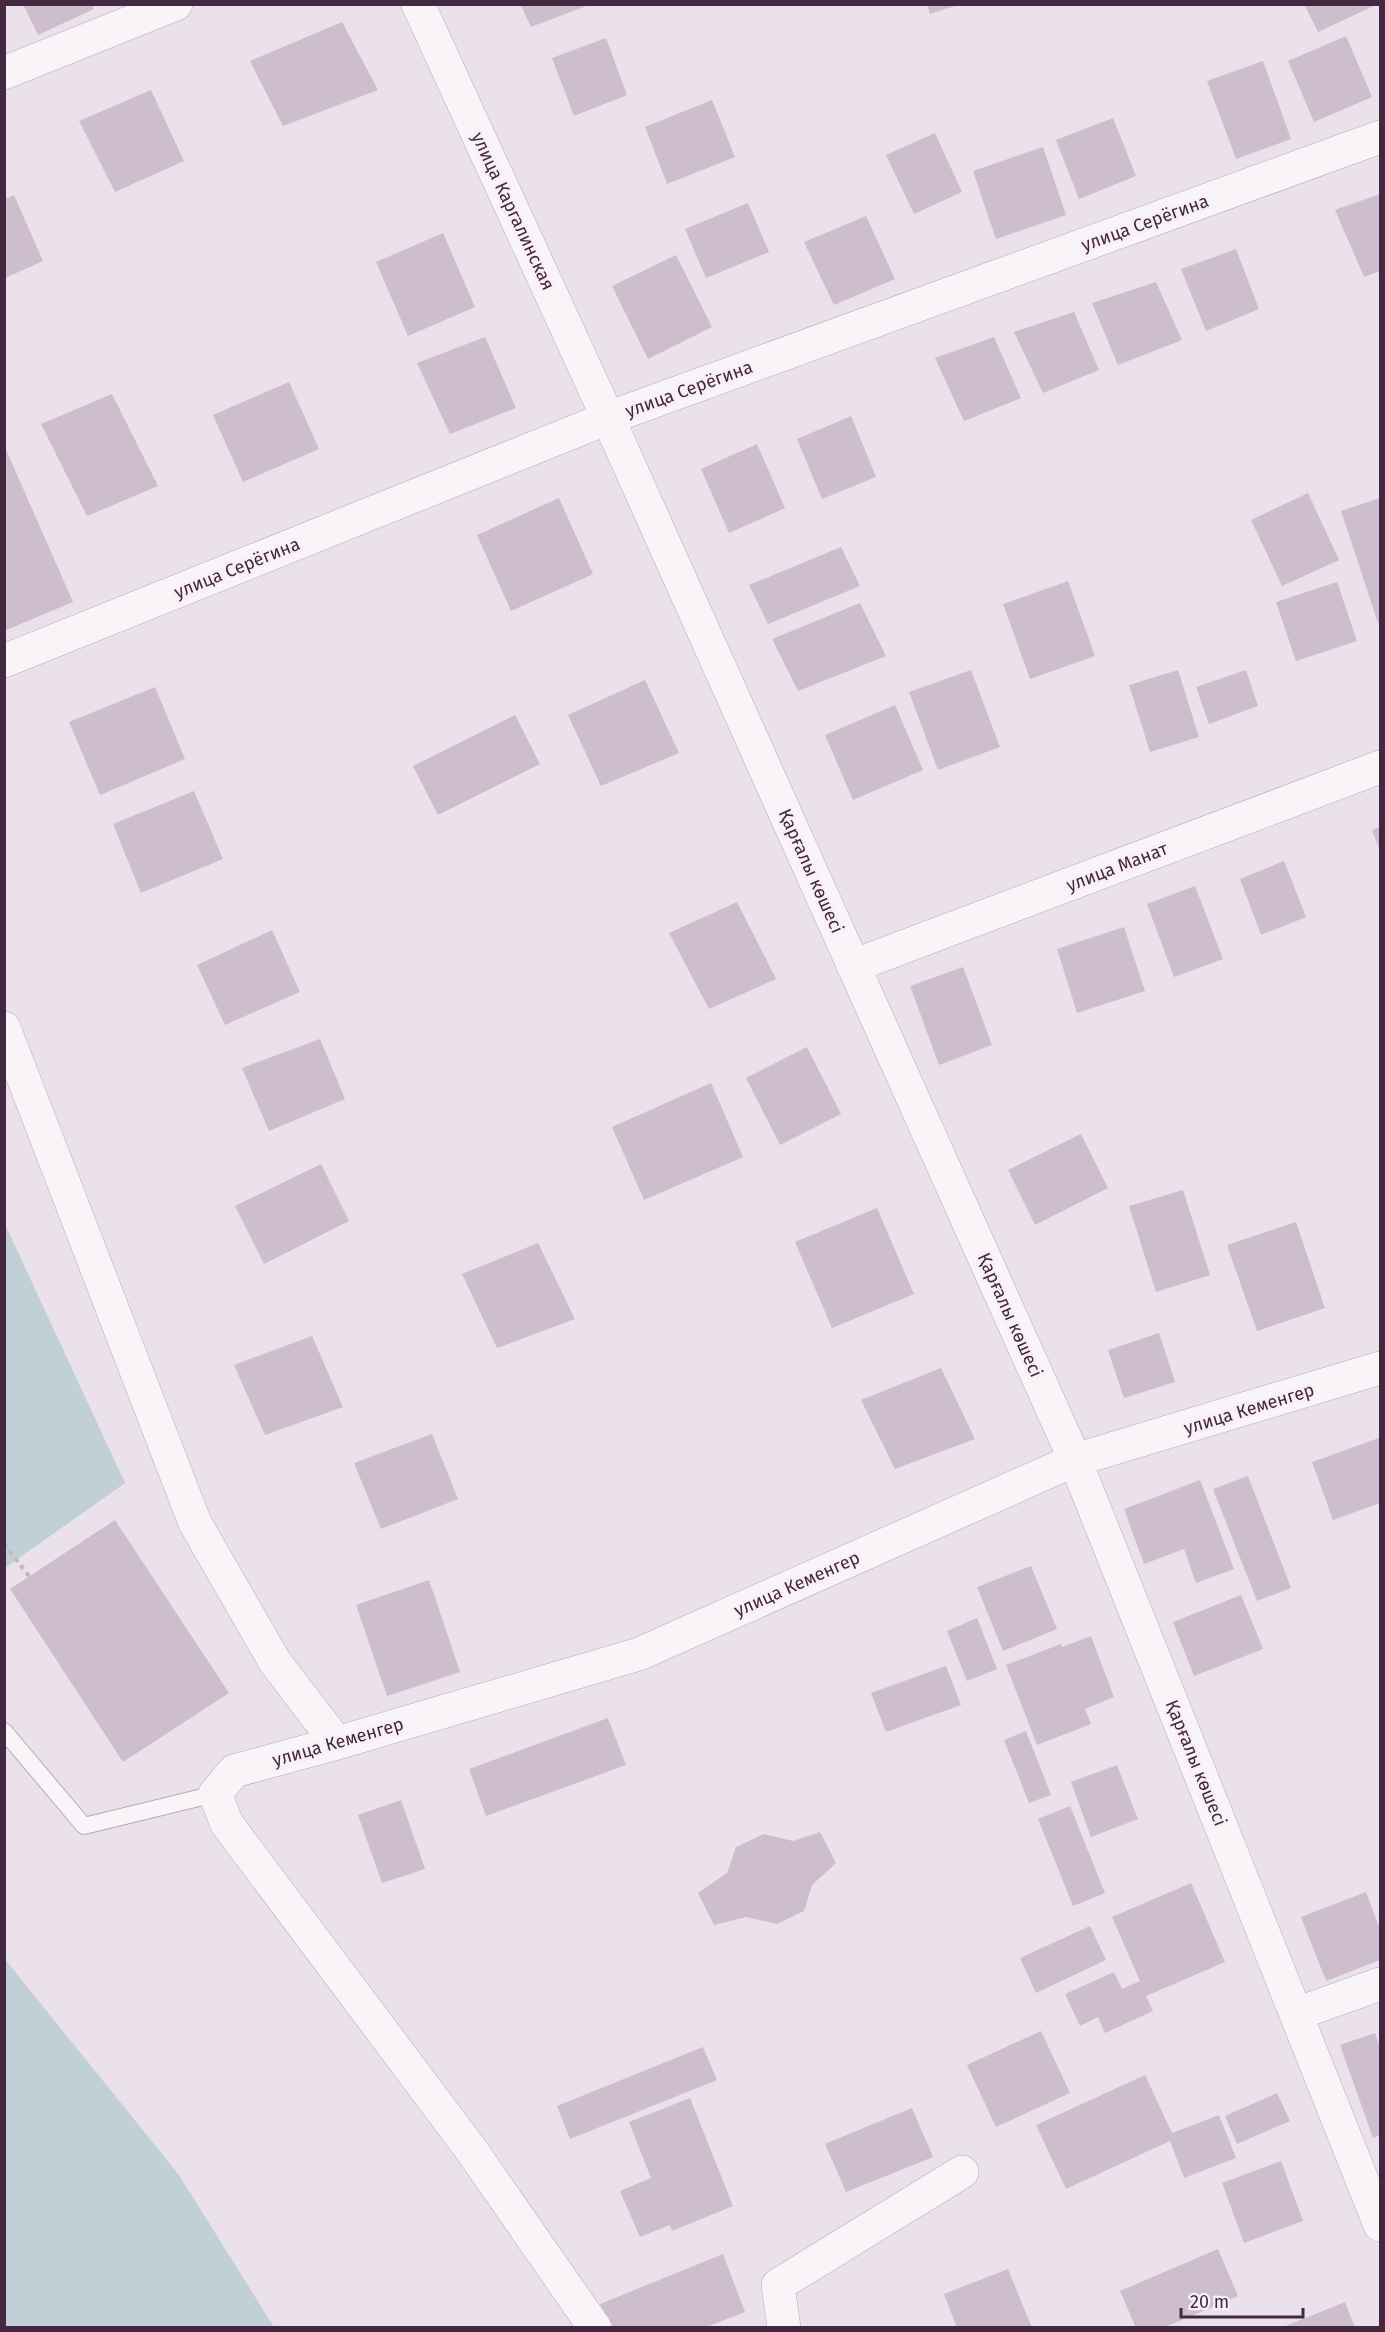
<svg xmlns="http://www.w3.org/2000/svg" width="1385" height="2332" font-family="'Fira Sans',sans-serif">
<rect width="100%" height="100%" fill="#ebe1ea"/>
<path fill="#c1d0d6" d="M 4,1222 L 125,1483 L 5,1568 L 4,1568 Z
M 4,1958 L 179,2175 L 274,2327 L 5,2327 Z"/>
<path fill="#cebdcc" d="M 23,4 L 91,4 L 94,9 L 38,35 Z
M 520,4 L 589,4 L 589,5 L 531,27 Z
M 927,4 L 958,4 L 958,5 L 930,14 Z
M 1304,4 L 1378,4 L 1318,32 Z
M 342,22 L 378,90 L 283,126 L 250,61 Z
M 1346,36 L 1372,97 L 1314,122 L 1288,61 Z
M 606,38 L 627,95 L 574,116 L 552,58 Z
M 1263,61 L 1291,139 L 1236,159 L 1207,81 Z
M 151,90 L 184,161 L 115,192 L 79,121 Z
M 712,100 L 735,157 L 667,184 L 645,127 Z
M 1113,118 L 1136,176 L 1079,199 L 1056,140 Z
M 935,133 L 962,192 L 914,214 L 886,155 Z
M 1043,147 L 1066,215 L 996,239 L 973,171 Z
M 1380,194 L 1380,271 L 1364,277 L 1335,210 Z
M 14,195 L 43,261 L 5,278 L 5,199 Z
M 748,203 L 769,252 L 706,278 L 685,229 Z
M 866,216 L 895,279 L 834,305 L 804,242 Z
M 443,233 L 475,307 L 408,336 L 376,262 Z
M 1236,249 L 1259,309 L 1206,331 L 1181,269 Z
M 676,255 L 712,327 L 648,359 L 612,286 Z
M 1156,282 L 1182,340 L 1118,365 L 1092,303 Z
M 1074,312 L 1099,370 L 1043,393 L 1014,332 Z
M 485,337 L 516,408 L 450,434 L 417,363 Z
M 994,337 L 1021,398 L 964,421 L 935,358 Z
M 289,382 L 319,449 L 243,482 L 213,415 Z
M 112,394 L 158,486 L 87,516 L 41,424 Z
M 851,416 L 876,477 L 822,499 L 797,439 Z
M 757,444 L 785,508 L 729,533 L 701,469 Z
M 4,445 L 73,602 L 4,631 Z
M 1308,493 L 1339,560 L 1282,586 L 1251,520 Z
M 559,498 L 593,574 L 511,611 L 477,535 Z
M 1380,498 L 1380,622 L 1378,623 L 1341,511 Z
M 841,547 L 860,586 L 768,624 L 749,585 Z
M 1068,581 L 1095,656 L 1030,679 L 1003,604 Z
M 1337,582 L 1357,641 L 1296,661 L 1276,602 Z
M 860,603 L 886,656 L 798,691 L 772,639 Z
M 971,670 L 1000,747 L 938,770 L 909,692 Z
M 1178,670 L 1199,737 L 1150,752 L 1129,685 Z
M 1246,670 L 1258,706 L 1209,724 L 1196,687 Z
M 645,680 L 679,753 L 601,786 L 568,715 Z
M 155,687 L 185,759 L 100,795 L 69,722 Z
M 895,705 L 923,770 L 853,800 L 825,735 Z
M 515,715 L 540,764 L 438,815 L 413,766 Z
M 194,791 L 223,859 L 141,893 L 113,824 Z
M 1380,827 L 1380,851 L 1372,830 Z
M 1284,861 L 1306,917 L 1261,935 L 1240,879 Z
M 1195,886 L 1223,959 L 1174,977 L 1147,904 Z
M 737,902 L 776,979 L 709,1009 L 669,933 Z
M 1124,927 L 1145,991 L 1077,1013 L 1057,949 Z
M 272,930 L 300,992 L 225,1025 L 197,965 Z
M 963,967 L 992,1045 L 939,1065 L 910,986 Z
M 320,1039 L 345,1099 L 269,1131 L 242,1068 Z
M 807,1047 L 841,1114 L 780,1145 L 746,1078 Z
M 711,1083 L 743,1157 L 644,1200 L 612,1127 Z
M 1081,1134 L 1108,1188 L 1035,1225 L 1008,1170 Z
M 321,1164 L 349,1221 L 264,1264 L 235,1206 Z
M 1183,1190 L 1210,1275 L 1156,1292 L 1129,1206 Z
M 877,1208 L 914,1294 L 832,1328 L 795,1242 Z
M 1296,1222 L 1325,1308 L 1257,1331 L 1227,1245 Z
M 538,1243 L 575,1319 L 497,1348 L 462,1274 Z
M 1159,1333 L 1175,1382 L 1124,1398 L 1108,1350 Z
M 312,1336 L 343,1407 L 265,1435 L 234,1365 Z
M 941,1368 L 975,1439 L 895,1469 L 861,1400 Z
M 432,1434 L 458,1499 L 381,1529 L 354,1463 Z
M 1379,1438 L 1380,1503 L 1333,1520 L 1312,1462 Z
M 1248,1476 L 1291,1588 L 1257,1601 L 1213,1489 Z
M 1200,1480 L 1234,1569 L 1196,1583 L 1184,1549 L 1144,1564 L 1124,1509 Z
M 115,1520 L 229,1693 L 123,1762 L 10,1589 Z
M 1031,1566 L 1057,1629 L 1003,1651 L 977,1587 Z
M 429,1580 L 460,1672 L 387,1696 L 356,1605 Z
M 1241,1595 L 1263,1649 L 1194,1676 L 1173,1622 Z
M 977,1618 L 997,1669 L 967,1681 L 947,1631 Z
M 1091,1636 L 1114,1697 L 1085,1709 L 1091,1724 L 1037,1745 L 1006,1665 L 1061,1644 L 1062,1647 Z
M 946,1666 L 961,1705 L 886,1732 L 871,1693 Z
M 608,1718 L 626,1765 L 486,1816 L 469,1769 Z
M 1026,1731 L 1051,1795 L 1029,1803 L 1004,1740 Z
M 1117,1765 L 1138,1819 L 1091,1837 L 1071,1782 Z
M 401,1800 L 425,1869 L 382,1883 L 358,1815 Z
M 1070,1806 L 1105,1893 L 1073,1906 L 1038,1819 Z
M 820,1832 L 836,1863 L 812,1885 L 804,1911 L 777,1924 L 746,1917 L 714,1925 L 698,1893 L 727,1873 L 736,1847 L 764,1834 L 793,1841 Z
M 1191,1883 L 1225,1962 L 1146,1996 L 1153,2011 L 1105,2033 L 1098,2017 L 1080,2026 L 1065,1994 L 1114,1972 L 1122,1989 L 1140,1981 L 1112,1917 Z
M 1366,1892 L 1380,1929 L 1380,1960 L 1326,1981 L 1301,1917 Z
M 1090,1926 L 1106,1960 L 1036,1993 L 1020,1958 Z
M 1041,2031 L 1070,2093 L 996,2127 L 967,2065 Z
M 1375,2033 L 1380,2048 L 1380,2135 L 1373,2138 L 1340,2045 Z
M 703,2047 L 717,2080 L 570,2139 L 557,2106 Z
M 1145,2075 L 1172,2133 L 1219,2115 L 1236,2158 L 1184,2178 L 1170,2141 L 1066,2189 L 1036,2125 Z
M 1277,2093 L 1290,2121 L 1237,2144 L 1225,2116 Z
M 690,2098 L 733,2206 L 672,2231 L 670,2225 L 640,2237 L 620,2191 L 651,2178 L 629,2122 Z
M 912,2108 L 933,2157 L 846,2192 L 825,2144 Z
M 1281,2161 L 1303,2221 L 1244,2243 L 1222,2183 Z
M 1218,2249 L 1238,2296 L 1163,2328 L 1136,2328 L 1120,2291 Z
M 723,2254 L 745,2312 L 704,2328 L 614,2328 L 600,2304 Z
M 1008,2269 L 1032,2328 L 957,2328 L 944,2294 Z
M 1345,2302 L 1355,2328 L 1283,2328 L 1283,2327 Z"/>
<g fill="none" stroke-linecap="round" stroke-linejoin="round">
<g stroke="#b9a9b7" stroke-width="18">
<path id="service" d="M 4,1731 L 84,1826 L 215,1794"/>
</g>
<g stroke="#b9a9b7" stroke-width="34">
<path id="minor" d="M 418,4 L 608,418 L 1075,1460 L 1380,2225
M 4,73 L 176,4
M 4,661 L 608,418 L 1380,137
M 853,966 L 1380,767
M 4,1028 L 195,1523 L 275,1662 L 337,1743
M 1296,2014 L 1380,1984
M 595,2328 L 472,2151 L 227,1824 L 215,1794 L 234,1771 L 337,1743 L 639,1654 L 1075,1460 L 1380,1368
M 784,2328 L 778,2285 L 962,2172"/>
</g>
<path stroke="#c3b6c1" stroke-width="4" stroke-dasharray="4.5 4.5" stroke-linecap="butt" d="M 4,1544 L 29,1576"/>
<use href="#service" stroke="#f9f4f8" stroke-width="16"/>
<use href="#minor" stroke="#f9f4f8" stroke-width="33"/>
</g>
<g text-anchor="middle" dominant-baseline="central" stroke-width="6" stroke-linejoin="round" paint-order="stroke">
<g font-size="18" fill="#442740" stroke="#f8f0f7">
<text transform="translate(513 211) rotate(65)">улица Каргалинская</text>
<text transform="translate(1145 223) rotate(-20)">улица Серёгина</text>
<text transform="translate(689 389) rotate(-20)">улица Серёгина</text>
<text transform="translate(237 568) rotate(-22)">улица Серёгина</text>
<text transform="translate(1117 867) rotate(-21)">улица Манат</text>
<text transform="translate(811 871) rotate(66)">Қарғалы көшесі</text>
<text transform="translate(1010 1315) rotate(66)">Қарғалы көшесі</text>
<text transform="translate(1249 1409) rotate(-17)">улица Кеменгер</text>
<text transform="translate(797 1584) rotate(-24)">улица Кеменгер</text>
<text transform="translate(338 1742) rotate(-16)">улица Кеменгер</text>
<text transform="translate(1196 1763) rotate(68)">Қарғалы көшесі</text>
</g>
</g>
<rect width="1385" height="2332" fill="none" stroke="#442740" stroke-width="12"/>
<path d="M1181 2308v9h122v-9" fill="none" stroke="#442740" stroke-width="3"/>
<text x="1190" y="2308" font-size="18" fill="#442740" stroke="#f8f0f7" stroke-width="4.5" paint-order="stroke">20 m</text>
</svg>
